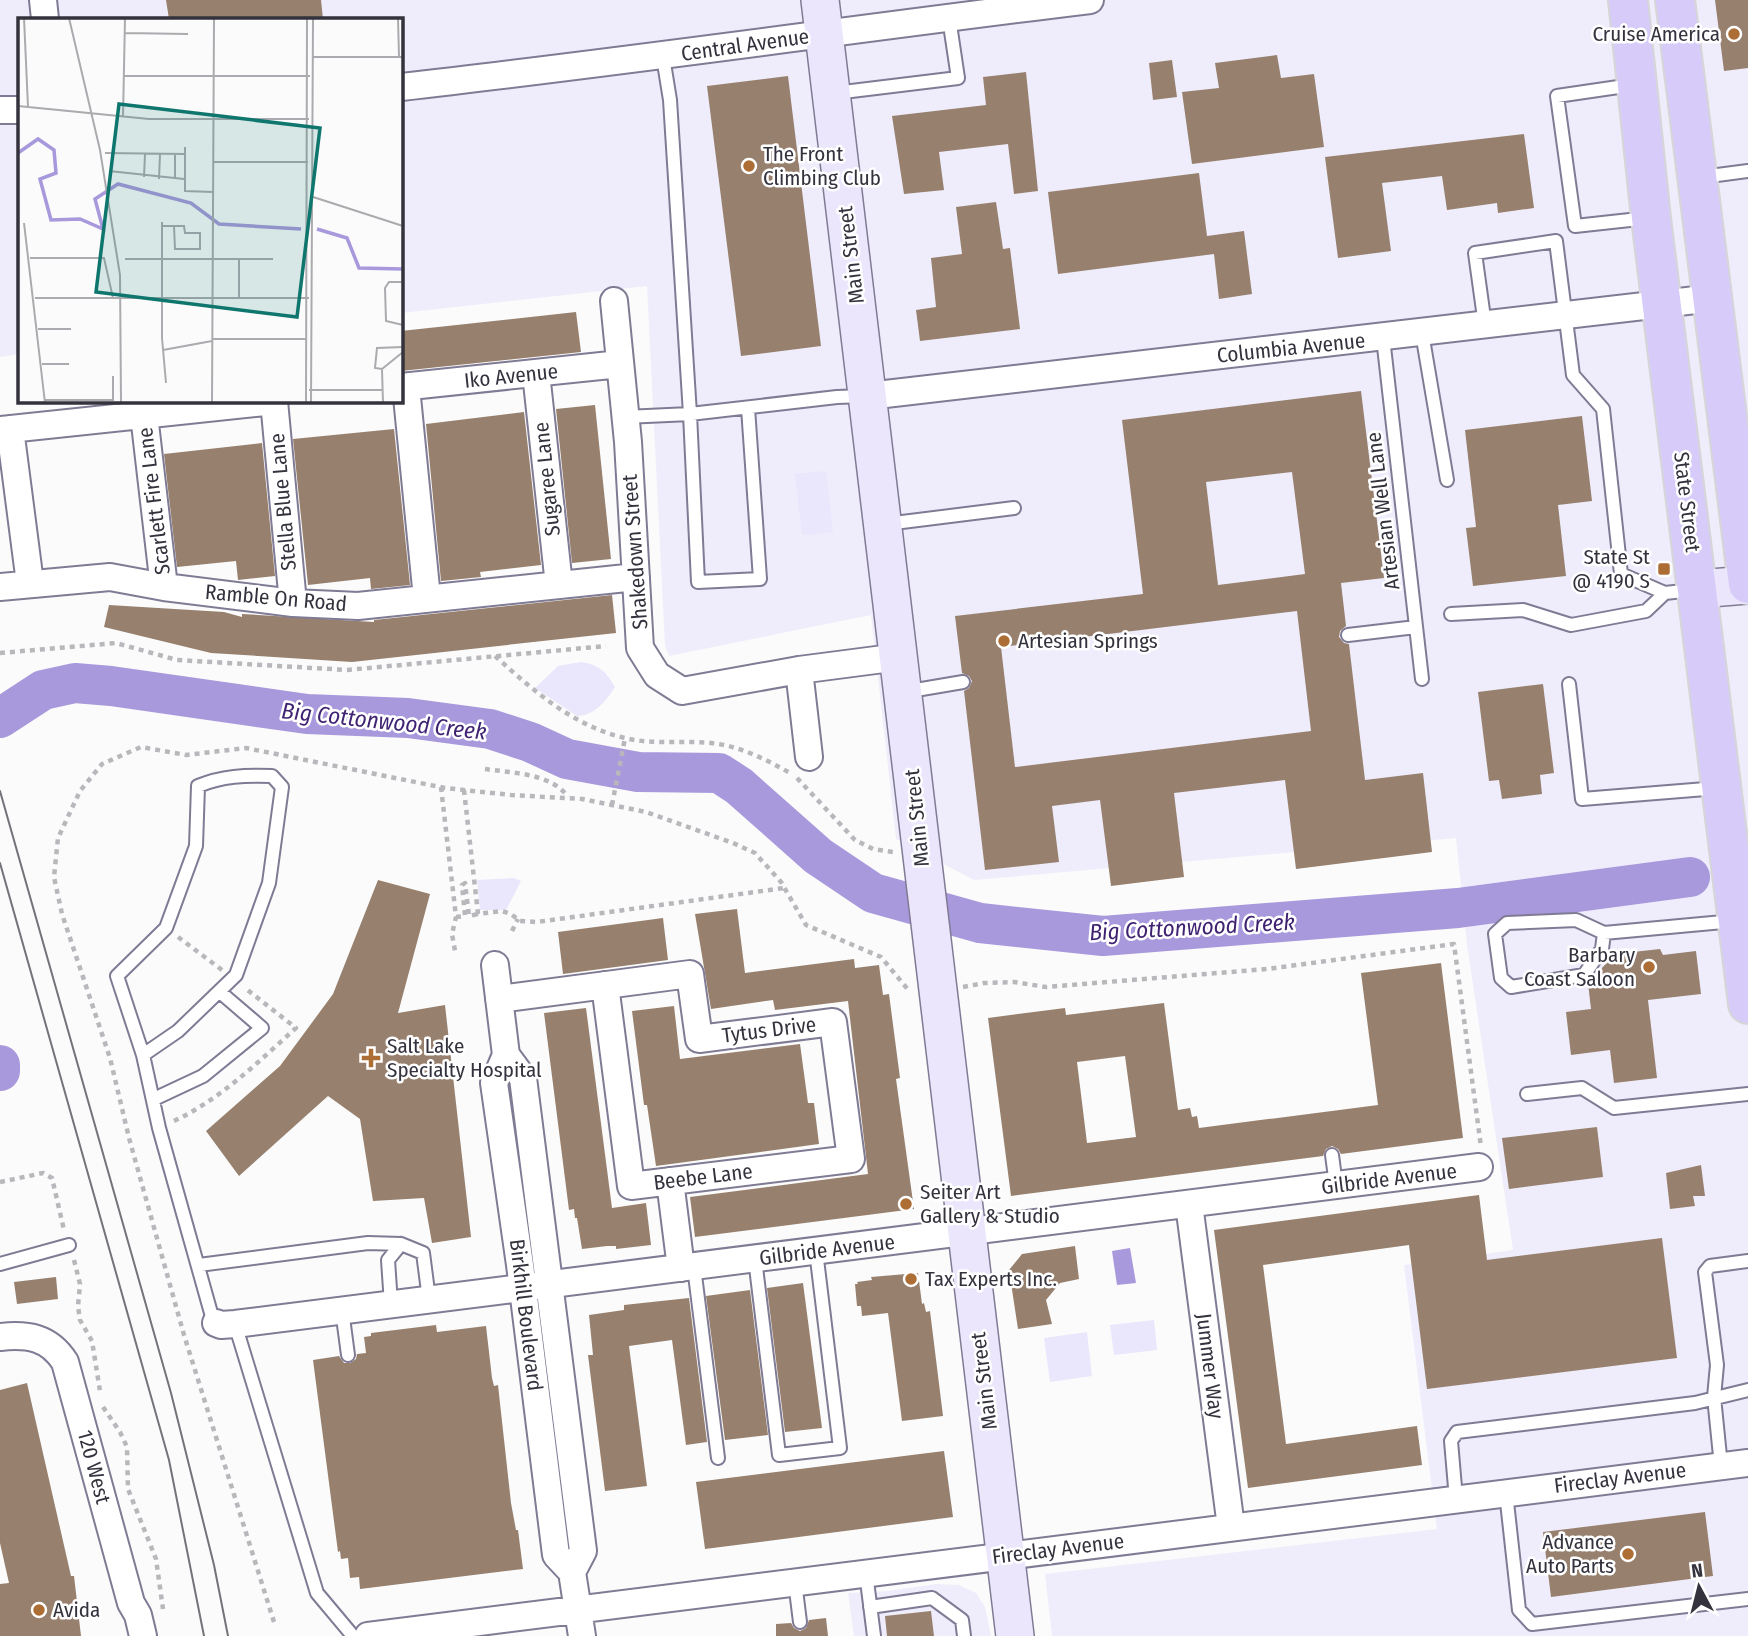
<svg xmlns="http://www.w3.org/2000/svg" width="1748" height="1636" font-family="'Fira Sans Condensed',sans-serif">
<rect width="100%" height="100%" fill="#fbfbfb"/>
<path fill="#efedfb" d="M 0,0 L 1748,0 L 1748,1636 L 1052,1636 L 1045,1574 L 1437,1529 L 1404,1265 L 1513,1250 L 1467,945 L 1456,838 L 974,880 L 896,839 L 871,615 L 669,656 L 665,646 L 647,286 L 401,313 L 401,19 L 19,19 L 19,354 L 0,357 Z
M 936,1584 L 959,1585 L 976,1593 L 985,1607 L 991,1636 L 854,1636 L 848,1593 L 888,1591 Z"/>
<path fill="#eae6fc" d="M 826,471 L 833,532 L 802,535 L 795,474 Z
M 581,662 C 599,665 606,671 615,687 C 607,700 594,716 577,716 L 535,688 L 558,666 Z
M 514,878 L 521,881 L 506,910 L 480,910 L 477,880 Z
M 1154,1320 L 1157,1350 L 1114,1355 L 1110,1325 Z
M 1087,1332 L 1092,1376 L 1050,1382 L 1044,1338 Z"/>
<path fill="#a898dc" d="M 1130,1248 L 1136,1283 L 1117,1285 L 1112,1251 Z"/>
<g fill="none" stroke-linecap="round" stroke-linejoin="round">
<path stroke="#a898dc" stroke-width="40" d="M 0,718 L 43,690 L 75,683 L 111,686 L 307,714 L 408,718 L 490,729 L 530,742 L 567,759 L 638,772 L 719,773 L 739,786 L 818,856 L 873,893 L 980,923 L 1103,936 L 1458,908 L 1690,877
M 0,1065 L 0,1071"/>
</g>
<path fill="#97806e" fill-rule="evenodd" d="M 166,0 L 321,0 L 323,19 L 169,19 Z
M 1715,0 L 1748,0 L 1748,68 L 1724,71 Z
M 1277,55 L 1281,78 L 1314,74 L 1324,147 L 1192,164 L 1182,92 L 1219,88 L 1215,63 Z
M 1172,60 L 1177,97 L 1153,100 L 1149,63 Z
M 1026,72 L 1038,191 L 1014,194 L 1008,144 L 939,152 L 944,190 L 904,194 L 892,116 L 986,105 L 983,77 Z
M 788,76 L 821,346 L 741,356 L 707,86 Z
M 1524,134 L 1534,208 L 1498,213 L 1497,203 L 1447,210 L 1442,176 L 1382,183 L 1391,251 L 1338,258 L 1325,157 Z
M 1199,173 L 1207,236 L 1244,231 L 1252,294 L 1219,299 L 1214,254 L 1058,274 L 1048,192 Z
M 996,202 L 1003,249 L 1010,248 L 1020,329 L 920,341 L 916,310 L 936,307 L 931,258 L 962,254 L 956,207 Z
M 576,312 L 581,352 L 401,371 L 401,331 Z
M 1361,391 L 1384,578 L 1341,583 L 1346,626 L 1340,631 L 1339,637 L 1344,643 L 1349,644 L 1365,780 L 1423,773 L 1432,852 L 1296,869 L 1285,780 L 1174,793 L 1184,877 L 1111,886 L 1100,800 L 1052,806 L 1059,862 L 985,870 L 964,691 L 969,688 L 972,681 L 969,676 L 962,673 L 955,616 L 1143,594 L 1122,420 ZM 1292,472 L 1305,574 L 1218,585 L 1206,482 ZM 1297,611 L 1311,731 L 1015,767 L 1001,647 Z
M 595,405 L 611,559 L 572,563 L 556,409 Z
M 524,412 L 541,565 L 480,572 L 481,577 L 441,581 L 426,424 Z
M 1582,416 L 1592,501 L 1558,505 L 1566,576 L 1473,586 L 1466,528 L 1476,527 L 1465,430 Z
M 394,429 L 410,585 L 371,589 L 370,578 L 308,585 L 293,439 Z
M 262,443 L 275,576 L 238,580 L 236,561 L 177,567 L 164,454 Z
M 612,595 L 616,633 L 352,662 L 211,653 L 104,627 L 109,605 L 224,612 L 242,617 L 242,614 L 374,622 L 374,620 Z
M 1543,684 L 1554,773 L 1540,775 L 1542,794 L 1502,799 L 1499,780 L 1489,781 L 1478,692 Z
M 378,880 L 430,894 L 398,1013 L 445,1005 L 471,1237 L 432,1243 L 424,1198 L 373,1201 L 360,1119 L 328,1096 L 239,1176 L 206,1131 L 280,1066 L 333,994 Z
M 737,909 L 745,973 L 854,959 L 855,968 L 879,965 L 883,995 L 889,994 L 900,1078 L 896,1079 L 914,1209 L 695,1237 L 690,1197 L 868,1174 L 848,1001 L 775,1010 L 773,1000 L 711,1009 L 695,914 Z
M 663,918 L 668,960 L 563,974 L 558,932 Z
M 1660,949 L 1663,955 L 1696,951 L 1701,994 L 1648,1000 L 1657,1078 L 1614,1083 L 1610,1050 L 1571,1055 L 1566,1012 L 1591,1009 L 1588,983 L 1615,954 Z
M 1441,963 L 1463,1138 L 1341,1154 L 1338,1149 L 1332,1146 L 1326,1149 L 1323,1156 L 1011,1196 L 988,1018 L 1065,1008 L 1066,1015 L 1164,1003 L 1178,1110 L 1190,1108 L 1192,1117 L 1197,1116 L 1199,1128 L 1378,1105 L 1361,973 ZM 1125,1056 L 1136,1137 L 1087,1143 L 1077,1062 Z
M 674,1006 L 680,1059 L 800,1044 L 808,1103 L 814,1103 L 819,1144 L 656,1166 L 647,1105 L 644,1105 L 632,1011 Z
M 586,1008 L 612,1208 L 646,1203 L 651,1245 L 616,1249 L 616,1246 L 607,1246 L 582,1249 L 577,1218 L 575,1218 L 574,1209 L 569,1210 L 544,1013 Z
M 1597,1127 L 1603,1177 L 1509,1189 L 1502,1138 Z
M 1701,1165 L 1705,1196 L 1693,1196 L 1695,1206 L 1670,1209 L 1666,1173 Z
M 1479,1195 L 1487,1260 L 1662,1238 L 1677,1358 L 1427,1389 L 1409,1245 L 1263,1265 L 1286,1444 L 1417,1426 L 1422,1465 L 1248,1488 L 1214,1230 Z
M 1075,1246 L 1079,1279 L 1060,1283 L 1046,1300 L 1052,1324 L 1018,1329 L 1009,1270 L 1022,1254 Z
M 918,1273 L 922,1304 L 924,1303 L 926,1312 L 930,1311 L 943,1416 L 902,1421 L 888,1313 L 862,1316 L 861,1306 L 857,1306 L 855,1284 L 858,1284 L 857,1282 L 872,1280 L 871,1277 Z
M 56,1277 L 58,1299 L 17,1304 L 14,1282 Z
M 803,1283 L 822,1428 L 785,1432 L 767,1288 Z
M 750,1290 L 768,1435 L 725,1440 L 706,1296 Z
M 689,1298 L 707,1442 L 686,1445 L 672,1340 L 629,1346 L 647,1486 L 605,1491 L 588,1355 L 593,1355 L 589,1315 L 624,1310 L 624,1305 Z
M 436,1325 L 437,1332 L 486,1326 L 492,1378 L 494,1386 L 498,1385 L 511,1503 L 516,1530 L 518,1530 L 523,1569 L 360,1589 L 359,1577 L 350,1578 L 348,1558 L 341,1559 L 340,1551 L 338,1552 L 313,1360 L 339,1356 L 344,1363 L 350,1363 L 356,1359 L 357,1354 L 366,1353 L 364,1337 L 371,1336 L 371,1333 Z
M 27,1383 L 71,1576 L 74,1576 L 81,1636 L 0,1636 L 0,1584 L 9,1583 L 0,1543 L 0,1390 Z
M 944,1451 L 953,1517 L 705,1549 L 696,1482 Z
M 1705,1512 L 1713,1576 L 1551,1597 L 1543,1532 Z
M 931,1611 L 934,1636 L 887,1636 L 885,1616 Z
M 826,1618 L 828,1636 L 776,1636 L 776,1624 L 791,1623 L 794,1628 L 800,1631 L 806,1628 L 809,1620 Z"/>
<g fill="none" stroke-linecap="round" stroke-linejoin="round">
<g stroke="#807b94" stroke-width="16">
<path id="lane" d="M 663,57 L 670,100 L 690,414 L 837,397 L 865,396
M 1632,85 L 1557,96 L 1575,226 L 1648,218
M 835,93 L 958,78 L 949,18
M 1702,177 L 1748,171
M 1485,325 L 1475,253 L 1556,241 L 1573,375 L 1603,409 L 1621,574 L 1665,593 L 1692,590
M 1422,333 L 1447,480
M 1383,338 L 1422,679
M 625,417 L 690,414 L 698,582 L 760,579 L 748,408
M 886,524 L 1014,508
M 1451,614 L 1523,610 L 1571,625 L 1646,611 L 1665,593
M 1348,635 L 1416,627
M 1569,684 L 1582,799 L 1718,788
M 904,692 L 963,682
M 1604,933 L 1602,949 L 1584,975 L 1511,987 L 1501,978 L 1495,934 L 1507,923 L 1576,920 L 1604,933 L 1734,921
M 143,1055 L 178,1031 L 236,975 L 269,883 L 282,787 L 272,776 C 245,775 222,776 198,786 L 196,846 L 166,928 L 117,976 L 143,1055 L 159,1128 L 211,1313 L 216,1323
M 1527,1094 L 1582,1088 L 1614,1108 L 1748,1094
M 154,1099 L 203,1076 L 262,1028 L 220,992
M 1332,1155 L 1336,1185
M 755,1259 L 779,1455 L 840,1448 L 816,1251
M 0,1264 L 69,1245
M 199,1265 L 368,1243 L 401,1244
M 694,1267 L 718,1458
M 391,1304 L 388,1260 L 401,1244 L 423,1253 L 429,1299
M 342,1310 L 348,1355
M 235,1324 L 317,1593 L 353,1636
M 1721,1466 L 1714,1397 L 1717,1365 L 1705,1272 L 1710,1266 L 1748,1261
M 1506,1493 L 1519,1610 L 1532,1624 L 1748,1599
M 1456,1499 L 1451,1441 L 1457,1432 L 1695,1403 L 1748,1390
M 866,1573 L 874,1636
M 795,1582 L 800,1622
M 870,1607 L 932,1598 L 962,1620 L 964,1636"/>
</g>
<g stroke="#807b94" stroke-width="30">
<path id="street" d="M 43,0 L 45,19
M 401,87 C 631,61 860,28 1090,0
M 0,110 L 19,110
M 614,301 L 628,442 L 640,648 L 657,675 L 682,691 L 799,670 L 899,657
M 536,373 L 559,585
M 401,387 L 620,364
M 406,387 L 427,598
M 868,396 L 1713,298
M 274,401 L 293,603
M 144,415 L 164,587
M 10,429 L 30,583
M 0,430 L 275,401
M 0,587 L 110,577 L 164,587 L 293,603 L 358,606 L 636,577
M 799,670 L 809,757
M 495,965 L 506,1055 L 494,1083 L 520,1265 L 556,1555 L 572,1572 L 582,1636
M 499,999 L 690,974 L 699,1039 L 833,1022 L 851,1159 L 631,1186 L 605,985
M 506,1055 L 523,1078 L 583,1551 L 572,1572
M 670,1181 L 681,1268
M 1189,1204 L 1231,1527
M 216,1323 L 221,1325 L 235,1324 L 1479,1167
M 0,1337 C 28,1334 49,1337 65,1362 L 131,1603 L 138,1615 L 143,1636
M 368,1636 L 1748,1463"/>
</g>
<g stroke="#807b94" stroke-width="40">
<path id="secondary" d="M 820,0 L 1015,1636
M 1698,589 L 1748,585"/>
</g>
<g stroke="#d6d6d8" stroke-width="42">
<path id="primary" d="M 1628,0 L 1651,218 L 1748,1004
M 1675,0 L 1748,584"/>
</g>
<path stroke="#b8b7bb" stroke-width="4.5" stroke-dasharray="5 5" stroke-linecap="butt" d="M 0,653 L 116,643 L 177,660 L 347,670 L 606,646
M 495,656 C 534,691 573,726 625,738 C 653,745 683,740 711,743 C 740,746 765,759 790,773
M 485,769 C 512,773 551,773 568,797
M 797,778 L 855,840 L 873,849 L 893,852
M 441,787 L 456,917 L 452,934 L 455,951
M 464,790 L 478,914 L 502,911 L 511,914 L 520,921 L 537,922 L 784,888
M 612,805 L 625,738
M 456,917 L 465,916 L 462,885 L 465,883 L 469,916 L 478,914
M 512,931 L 518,919
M 178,937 L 222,970
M 963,987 L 984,983 L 1014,982 L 1046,987 L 1267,969 L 1454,944 L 1481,1147
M 174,1121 C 221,1099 258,1062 296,1028 L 245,988
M 0,1182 L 43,1173 L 52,1178 L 64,1230
M 74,1260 L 80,1284 L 78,1306 L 80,1320 L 92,1341 L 100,1391
M 103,1407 L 120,1432 L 127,1447 L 128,1489 L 156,1559 L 163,1609
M 274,1622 L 184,1335 L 129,1138 L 110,1058 L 62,914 L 54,877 L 58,838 L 80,791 L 102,764 L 141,747 L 186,755 L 246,748 L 445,788 L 511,795 L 582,799 L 646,812 L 733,843 L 755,853 L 781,882 L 806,925 L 881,957 L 910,992"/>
<use href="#lane" stroke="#fff" stroke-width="12"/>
<use href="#street" stroke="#fff" stroke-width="26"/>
<use href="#secondary" stroke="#ebe6fc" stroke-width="37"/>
<use href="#primary" stroke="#d7ccf9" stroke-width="38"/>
<path stroke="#74737a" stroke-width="2" d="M 0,791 L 171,1393 L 214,1565 L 228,1636
M 0,863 L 169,1460 L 204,1636"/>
</g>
<g fill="#ac6e34" stroke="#fff" stroke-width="2.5">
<circle cx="1734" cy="34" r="7"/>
<circle cx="749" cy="166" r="7"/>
<rect x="1657" y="562" width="14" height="14" rx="3.5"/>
<circle cx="1004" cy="641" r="7"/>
<circle cx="1649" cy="967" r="7"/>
<path d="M367.5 1047.5h7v7h7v7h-7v7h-7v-7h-7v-7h7z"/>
<circle cx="906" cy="1204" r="7"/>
<circle cx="911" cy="1279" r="7"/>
<circle cx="1628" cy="1554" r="7"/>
<circle cx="39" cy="1610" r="7"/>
</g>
<g text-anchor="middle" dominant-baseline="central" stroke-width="5" stroke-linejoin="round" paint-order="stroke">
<g font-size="21" fill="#34323d" stroke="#fff" text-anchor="start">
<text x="1720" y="34" text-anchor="end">Cruise America</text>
<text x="763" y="154">The Front<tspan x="763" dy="24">Climbing Club</tspan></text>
<text x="1650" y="557" text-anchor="end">State St<tspan x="1650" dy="24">@ 4190 S</tspan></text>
<text x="1018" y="641">Artesian Springs</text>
<text x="1635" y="955" text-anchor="end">Barbary<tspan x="1635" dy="24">Coast Saloon</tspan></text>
<text x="387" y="1046">Salt Lake<tspan x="387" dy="24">Specialty Hospital</tspan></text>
<text x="920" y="1192">Seiter Art<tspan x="920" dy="24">Gallery &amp; Studio</tspan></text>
<text x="925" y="1279">Tax Experts Inc.</text>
<text x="1614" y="1542" text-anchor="end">Advance<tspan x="1614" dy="24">Auto Parts</tspan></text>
<text x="53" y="1610">Avida</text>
</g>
<g font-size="21" fill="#34323d" stroke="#fff">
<text transform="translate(745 45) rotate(-8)">Central Avenue</text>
<text transform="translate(851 255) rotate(-97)">Main Street</text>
<text transform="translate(1291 348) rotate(-6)">Columbia Avenue</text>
<text transform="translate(511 376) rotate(-6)">Iko Avenue</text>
<text transform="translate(547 479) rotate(-96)">Sugaree Lane</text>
<text transform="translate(154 501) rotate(-97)">Scarlett Fire Lane</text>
<text transform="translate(283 502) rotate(-95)">Stella Blue Lane</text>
<text transform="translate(1687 502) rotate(83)">State Street</text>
<text transform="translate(1383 511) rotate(-97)">Artesian Well Lane</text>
<text transform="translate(635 552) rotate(-94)">Shakedown Street</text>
<text transform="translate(276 598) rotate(5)">Ramble On Road</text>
<text transform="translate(917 818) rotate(-96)">Main Street</text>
<text transform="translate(769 1030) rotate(-7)">Tytus Drive</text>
<text transform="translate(703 1177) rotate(-7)">Beebe Lane</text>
<text transform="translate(1389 1179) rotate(-7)">Gilbride Avenue</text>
<text transform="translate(827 1250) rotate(-7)">Gilbride Avenue</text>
<text transform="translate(526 1315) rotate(83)">Birkhill Boulevard</text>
<text transform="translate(1210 1366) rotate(83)">Jummer Way</text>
<text transform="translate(984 1381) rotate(-97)">Main Street</text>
<text transform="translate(94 1467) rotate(75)">120 West</text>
<text transform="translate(1620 1478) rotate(-7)">Fireclay Avenue</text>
<text transform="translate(1058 1549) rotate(-7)">Fireclay Avenue</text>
</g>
<g font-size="23" font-style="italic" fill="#3f2372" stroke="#fff">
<text transform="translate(384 721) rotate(6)">Big Cottonwood Creek</text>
<text transform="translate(1192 927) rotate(-3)">Big Cottonwood Creek</text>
</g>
</g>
<g transform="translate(18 18)">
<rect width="385" height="385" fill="#fbfbfb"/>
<path fill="none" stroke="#a898dc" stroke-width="3.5" d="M 0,135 L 20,121 L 36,132 L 38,155 L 22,161 L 33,202 L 62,201 L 85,211 L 77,181 L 100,166 L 173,185 L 201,206 L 283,211M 299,211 L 329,220 L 341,250 L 385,251"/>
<path fill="none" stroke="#ababaf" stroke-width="2" d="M 6,0 L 10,89M 51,0 L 82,132 L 102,257 L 103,385M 380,0 L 381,39M 107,15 L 170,16M 294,39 L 385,39M 106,58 L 292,58M 0,88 L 131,101 L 291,101M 105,99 L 107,0M 167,129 L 167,173 L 195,174M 87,135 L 167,136M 195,144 L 290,144M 91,153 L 166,161M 126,159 L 127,136M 141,161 L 142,136M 157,161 L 157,136M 292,178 L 385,208M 144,204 L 144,320M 6,205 L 27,385M 144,208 L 166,208 L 167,215 L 182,215 L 182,231 L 157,231 L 156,208M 12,240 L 86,240 L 95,280M 107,241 L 255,241M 221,241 L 221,279M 385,264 L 371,264 L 367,270 L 368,303 L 385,307M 17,280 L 291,280M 20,311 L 53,311M 144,320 L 148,365M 194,321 L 288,321M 385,329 L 359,330 L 357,350 L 364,351 L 385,334M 145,332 L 194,323M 24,346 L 51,346M 364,351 L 365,385M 291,372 L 365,372M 26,382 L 95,382M 95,383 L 95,358M 194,385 L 196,0M 288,385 L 289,0M 293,385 L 295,0"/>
<path fill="#0f766e" fill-opacity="0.15" stroke="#0f766e" stroke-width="3.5" d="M 101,86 L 302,110 L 279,299 L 78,274 Z"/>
<rect width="385" height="385" fill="none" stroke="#34323d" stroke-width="3.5"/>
</g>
<g transform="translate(1699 1587) rotate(353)" stroke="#ffffff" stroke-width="5" paint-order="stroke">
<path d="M0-5L12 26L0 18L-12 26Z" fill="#34323d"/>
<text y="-10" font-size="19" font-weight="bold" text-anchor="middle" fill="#34323d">N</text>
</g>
</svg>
